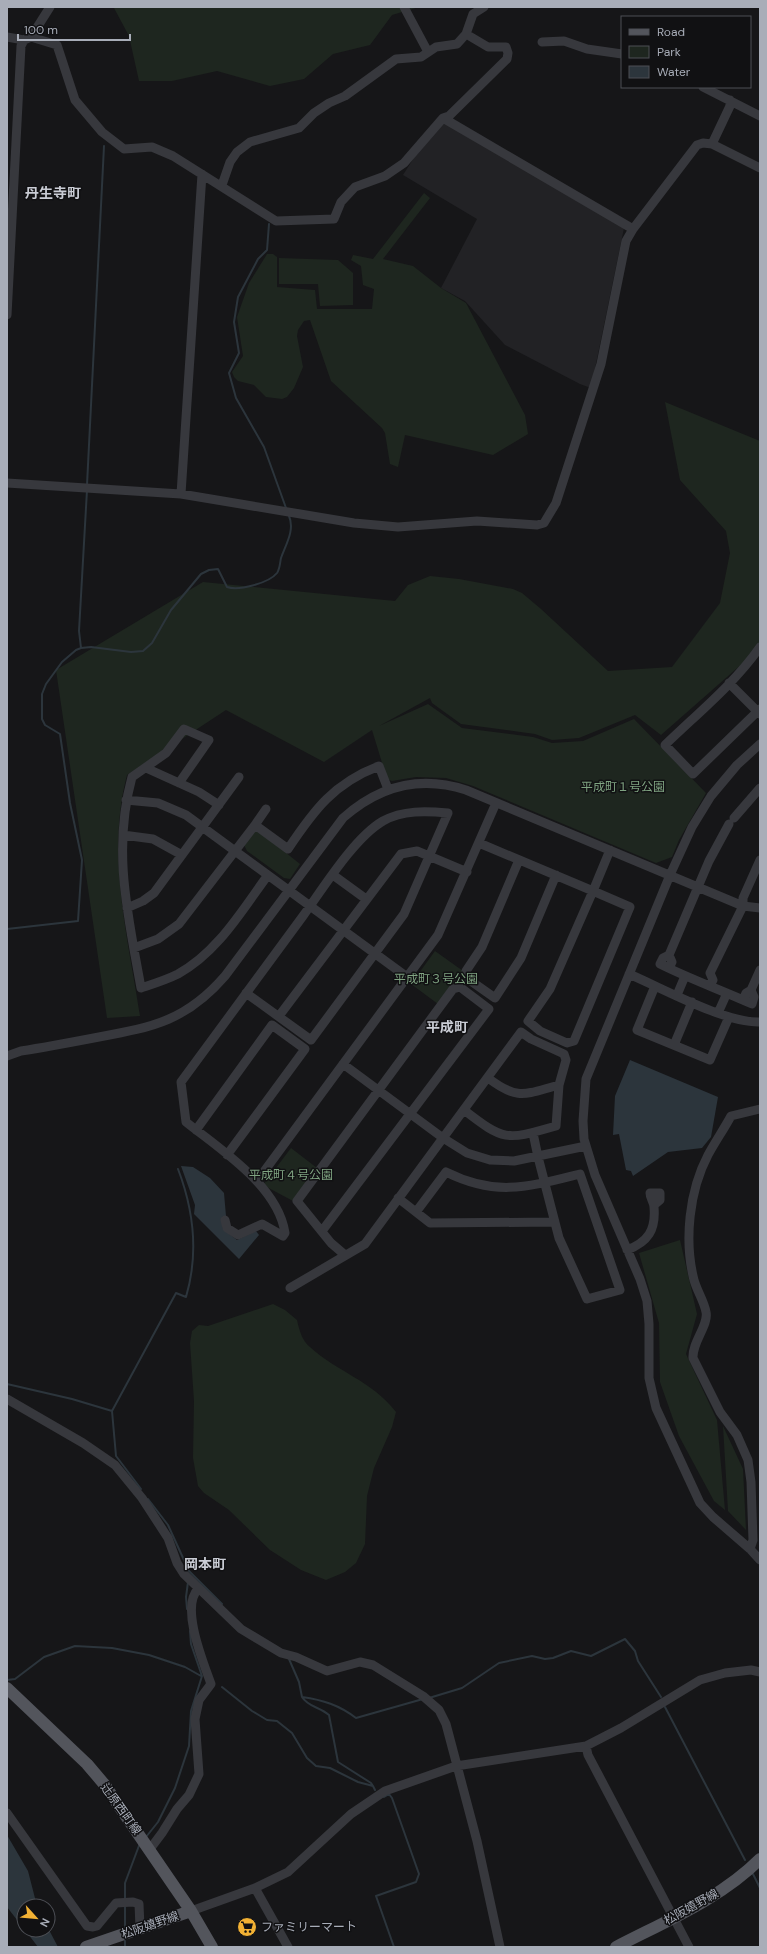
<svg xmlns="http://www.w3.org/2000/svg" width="767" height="1954" font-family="'DM Sans','Noto Sans JP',sans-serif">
<rect width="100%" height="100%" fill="#161618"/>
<path fill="#222225" d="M 444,122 L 624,228 L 591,388 L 580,384 L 505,345 L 465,301 L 441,288 L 477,219 L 403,175 L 422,145 Z"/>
<path fill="#1e261f" d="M 112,7 L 419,7 L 392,15 L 370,45 L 333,54 L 304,79 L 270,86 L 217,71 L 172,81 L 139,81 L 129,36 L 114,8 Z
M 424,193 L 430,198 L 383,259 L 413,266 L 441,288 L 466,303 L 525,415 L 528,434 L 493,455 L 405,435 L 398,467 L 390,464 L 385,433 L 382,428 L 331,381 L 310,320 L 304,321 L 298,330 L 297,336 L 303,367 L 294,388 L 287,397 L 282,399 L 266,397 L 254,385 L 238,381 L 234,377 L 232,372 L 243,356 L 237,317 L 249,283 L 267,254 L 273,254 L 277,257 L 277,287 L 315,290 L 317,309 L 372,309 L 374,289 L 363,285 L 361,266 L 351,260 L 353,255 L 373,259 Z
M 279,258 L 338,260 L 353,273 L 353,305 L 320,306 L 318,284 L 279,284 Z
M 665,402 L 760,441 L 760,648 L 661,735 L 635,715 L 579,738 L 552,740 L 535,734 L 461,724 L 432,703 L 430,698 L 379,726 L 428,704 L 462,728 L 533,737 L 552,743 L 583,741 L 634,719 L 706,793 L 679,840 L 672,857 L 656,863 L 473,786 L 446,778 L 416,777 L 392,781 L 387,779 L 372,730 L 324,762 L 226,710 L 127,775 C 106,854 128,937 140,1016 L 107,1018 L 56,670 L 203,582 L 395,601 L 408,585 L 430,576 L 459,579 L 513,589 L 522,593 L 541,609 L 608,671 L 672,667 L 720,603 L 730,553 L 726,531 L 680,480 Z
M 253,832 L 260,832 L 300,864 L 290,879 L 284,878 L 247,851 L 244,845 Z
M 435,951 L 463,971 L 438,1004 L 411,984 Z
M 291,1148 L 317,1168 L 293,1201 L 263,1185 Z
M 680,1240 L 697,1314 L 686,1354 L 717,1420 L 725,1510 L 714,1501 L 679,1436 L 660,1382 L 659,1323 L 639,1253 Z
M 273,1304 L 285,1310 L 297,1320 C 299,1329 302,1341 310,1347 C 337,1372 371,1380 396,1412 L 392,1427 L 374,1468 L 367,1496 L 365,1544 L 356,1563 L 345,1572 L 326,1580 L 301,1570 L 270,1550 L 229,1510 L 204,1493 L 198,1486 L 193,1458 L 194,1401 L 190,1343 L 192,1331 L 199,1325 L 208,1326 Z
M 723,1426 L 743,1469 L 746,1530 L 728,1511 Z"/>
<path fill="#2c353c" d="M 630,1060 L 718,1097 L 711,1137 L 702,1148 L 668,1152 L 633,1176 L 631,1171 L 626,1170 L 619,1134 L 613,1135 L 615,1096 Z
M 181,1166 L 193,1167 L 210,1178 L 224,1193 L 226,1216 L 222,1217 L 223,1229 L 237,1240 L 256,1231 L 259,1235 L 239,1259 L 194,1214 L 195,1205 Z
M 7,1835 L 28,1871 L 37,1906 L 24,1906 L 24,1929 L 7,1907 Z
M 48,1928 L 58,1947 L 38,1947 L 25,1930 L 48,1930 Z"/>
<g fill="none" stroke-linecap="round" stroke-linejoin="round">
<path stroke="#2c353c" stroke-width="2" d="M 269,224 L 267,250 L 258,259 L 238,297 L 234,322 L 239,353 L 229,373 L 236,398 L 264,447 L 286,508
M 87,485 L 104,146
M 81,648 L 79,631 L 87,490
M 7,929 L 78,921 L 82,860 L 70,803 L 60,734 L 45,725 L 42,719 L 42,694 L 46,684 L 62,662 L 76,650 L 81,648 L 91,647 L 131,652 L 143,651 L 152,643 L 171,610 L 201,574 L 209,570 L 218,569 L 227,587 C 239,591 269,583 277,573 C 280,569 280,562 281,558 C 286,544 295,530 289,516
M 7,1384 L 72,1399 L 112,1411
M 141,1489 L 116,1456 L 112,1411 L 176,1293 L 186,1297 C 199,1253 194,1211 178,1169
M 148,1499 L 168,1525 L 189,1571 L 222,1604
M 187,1609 L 186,1597 L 188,1582
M 289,1659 L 299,1682 L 302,1697 C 323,1700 339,1705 356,1718 L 423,1699
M 7,1680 L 15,1679 L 44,1657 L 75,1646 L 112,1648 L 149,1655 L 185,1667 L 201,1676
M 222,1687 L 252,1711 L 267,1720 L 277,1721 L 292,1733 L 307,1758 L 316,1766 L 330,1768 L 358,1782 L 373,1786 L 375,1790
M 302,1697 C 308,1707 320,1707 329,1715 L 338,1762 L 371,1783 L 373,1786
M 429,1698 L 462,1688 L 499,1663 L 532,1656 L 545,1659 L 553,1658 L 571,1651 L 591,1656 L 625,1639 L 635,1651 L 638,1661 L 661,1697
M 665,1707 L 745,1860
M 384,1797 L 389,1794 L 392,1798 L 419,1874 L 416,1882 L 376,1896 L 394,1947
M 146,1837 L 158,1822 L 175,1788 L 189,1746 L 191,1711 L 202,1676 L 191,1644 L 190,1631
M 753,1874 L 760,1888
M 125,1900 L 125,1883 L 140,1843
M 125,1930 L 125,1904
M 125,1947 L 125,1938"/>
<path stroke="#37383d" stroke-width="9" d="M 404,7 L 428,52
M 7,37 L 24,40 L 31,37 L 50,7
M 31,37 L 57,45 L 75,100 L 102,132 L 124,149 L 152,147 L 173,156 L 276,221 L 334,219 L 341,202 L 355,187 L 385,176 L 404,163 L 443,118 L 449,116 L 507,59 L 508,53 L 506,47 L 488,47 L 466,34
M 542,42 L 564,41 L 587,49 L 622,54
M 703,87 L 760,116
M 443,118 L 633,229
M 712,144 L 730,106 L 730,100
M 222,185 L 230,162 L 237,152 L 250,142 L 299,128 L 314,113 L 329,103 L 345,96 L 396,59 L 421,57 L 436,47 L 457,44 L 466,34 L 473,14 L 484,7
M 7,315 L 21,46 L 24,40
M 7,483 L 181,494 L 354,523 L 398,527 L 477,521 L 537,525 L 544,523 L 556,503 L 601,364 L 626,241 L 633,229 L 697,145 L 703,143 L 712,144 L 760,168
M 181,494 L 202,174
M 760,647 C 734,684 698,713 665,745 L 693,774 L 760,709
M 729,683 L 760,714
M 760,744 L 737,765 L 711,796 L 692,827 L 670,875 L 586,1079 L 583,1121 L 584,1139 L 595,1175 L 640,1279 L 647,1301 L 649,1324 L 649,1378 L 656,1408 L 700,1503 L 713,1517 L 750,1549 L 760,1560
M 146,768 L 199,792 L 219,805
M 179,783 L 209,740 L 184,729 L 166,753 L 132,777 C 112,850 128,915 141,988 C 153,984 166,980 178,974 C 218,952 242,910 268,875
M 126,800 L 158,803 L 186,815 L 407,977
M 734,818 L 760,788
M 255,825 L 266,809
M 123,835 L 153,839 L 182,855
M 479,843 L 593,891 L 610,850
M 519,860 L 482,947 L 466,971 L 468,979 L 495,998 L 521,958 L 556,875
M 333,875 L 366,899
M 593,891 L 630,907 L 574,1041 L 567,1043 L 540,1031 L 528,1021 L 550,989 Z
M 127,908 L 143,901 L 154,893 L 239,777
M 134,948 L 158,939 L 179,924 L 255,825 L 288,849 C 314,810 334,783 379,766 L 388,789
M 669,955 L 709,861 L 729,824
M 669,968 L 672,962 L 669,955 L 663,958 L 660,964 C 690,979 721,990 752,1004 L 754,997 L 751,990 L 746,993 L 743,1000
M 629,974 C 664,989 725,1023 760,1022
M 655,986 L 637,1030 L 710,1060 L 729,1017
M 710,986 L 713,980 L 710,973 L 743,906 L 743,898 L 760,860
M 751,990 L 760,970
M 677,995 L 685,976
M 718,1013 L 727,993
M 279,1016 L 401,854 L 417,851 L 467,872
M 674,1045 L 692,1002
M 7,1056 L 21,1051 C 47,1047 73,1042 99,1037 C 154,1027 187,1020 225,976 L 343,818 C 379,786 420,775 466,790 L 743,906 L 760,908
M 343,1064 L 443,1138 L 467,1153 L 490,1160 L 514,1161 L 586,1146
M 488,1078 C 518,1101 525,1094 559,1085
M 196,1130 L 272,1025 L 305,1049 L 227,1155
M 257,1181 L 438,935 L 496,803
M 398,1198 L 430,1223 L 555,1222
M 416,1212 L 446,1172 C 496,1197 528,1187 580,1174 L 620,1290 L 587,1299 L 559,1238 L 538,1157 L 533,1133
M 225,1220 L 227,1228 L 238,1235 L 262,1224 L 283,1236 L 285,1233 C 278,1186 221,1150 186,1122 L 181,1082 C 222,1027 262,971 303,916 C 324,887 354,838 383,821 C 403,810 426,811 448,813 L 404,914 L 311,1040 L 246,993
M 322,1231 L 489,1009 L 460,987 L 453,989 L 297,1201 L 331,1243 L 345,1255
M 627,1250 C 648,1242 656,1230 654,1207 C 654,1202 650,1199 650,1193 L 660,1193 L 660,1200 L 654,1205
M 290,1288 L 365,1244 L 521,1032 L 531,1039 L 564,1054 L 566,1060 L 559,1085 L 556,1126 C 507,1140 505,1142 464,1110
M 7,1399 L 83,1443 L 115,1465 L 142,1498 L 168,1538 L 177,1563 L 184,1574 L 241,1629 L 281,1653 L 296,1657 L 327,1671 L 360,1662 L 373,1665 L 423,1696 L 439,1710 L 446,1724 L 477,1841 L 500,1947
M 750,1549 L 753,1540 L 751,1482 L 748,1460 L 737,1435 L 720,1412 L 693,1358 C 692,1342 709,1325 706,1312 C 704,1301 697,1291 694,1280 C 684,1241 689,1191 708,1155 C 715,1142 724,1129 731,1116 L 760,1109
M 586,1746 L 588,1755 L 689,1947
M 7,1813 L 87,1926 L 93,1927 L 97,1926 L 116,1903 L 133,1902 L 139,1904 L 140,1928
M 150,1849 L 162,1833 L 177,1809 L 189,1795 L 199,1774 L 195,1719 L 199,1700 L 211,1684 C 204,1664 180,1607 198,1589
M 255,1888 L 288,1947
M 191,1911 L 255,1888 L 288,1872 L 351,1814 L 385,1791 L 456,1766 L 586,1746 L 621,1728 L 700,1680 L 725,1673 L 751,1670 L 760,1672"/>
<path stroke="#53555c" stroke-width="12" d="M 7,1688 L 87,1764 L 104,1784 L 191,1911 L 212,1947
M 86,1947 L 191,1911
M 616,1947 C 666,1921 720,1899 760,1859"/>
</g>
<defs>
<g id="supermarket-disc" transform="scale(1)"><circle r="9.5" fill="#f2b134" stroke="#111113"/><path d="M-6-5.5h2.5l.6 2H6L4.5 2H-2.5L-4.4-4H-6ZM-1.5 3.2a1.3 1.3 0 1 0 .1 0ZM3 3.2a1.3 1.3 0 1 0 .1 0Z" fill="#111"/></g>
</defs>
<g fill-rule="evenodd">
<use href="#supermarket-disc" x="247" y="1927"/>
</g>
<g text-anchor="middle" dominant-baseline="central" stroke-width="3" stroke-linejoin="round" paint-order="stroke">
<g font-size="12" fill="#7fa381" stroke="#111113">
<text x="623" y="787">平成町１号公園</text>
<text x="436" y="979">平成町３号公園</text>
<text x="291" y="1175">平成町４号公園</text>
</g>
<g font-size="12" fill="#a8adb8" stroke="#111113">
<text transform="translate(121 1809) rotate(54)">辻原西町線</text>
<text transform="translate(691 1907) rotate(-29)">松阪嬉野線</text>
<text transform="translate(150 1925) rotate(-19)">松阪嬉野線</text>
</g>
<g font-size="12" fill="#a8adb8" stroke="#111113" text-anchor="start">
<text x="261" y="1927">ファミリーマート</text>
</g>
<g font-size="14" font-weight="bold" fill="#c9ccd4" stroke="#111113">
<text x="53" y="193">丹生寺町</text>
<text x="447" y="1027">平成町</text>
<text x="205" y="1564">岡本町</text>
</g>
</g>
<rect width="767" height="1954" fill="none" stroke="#a8adb8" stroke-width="16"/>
<rect x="621" y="16" width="130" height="72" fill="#111113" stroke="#4d4f55"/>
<rect x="629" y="29" width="20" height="6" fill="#53555c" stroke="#4d4f55"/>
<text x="657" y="36" font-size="12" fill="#a8adb8">Road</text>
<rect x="629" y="46" width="20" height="12" fill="#1e261f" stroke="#4d4f55"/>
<text x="657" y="56" font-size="12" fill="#a8adb8">Park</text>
<rect x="629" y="66" width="20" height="12" fill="#2c353c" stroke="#4d4f55"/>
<text x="657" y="76" font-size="12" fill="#a8adb8">Water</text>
<g transform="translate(36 1918) rotate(117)"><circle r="19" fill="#111113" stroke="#4d4f55"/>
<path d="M0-3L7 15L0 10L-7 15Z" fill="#f2b134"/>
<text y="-6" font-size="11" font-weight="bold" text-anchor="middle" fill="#a8adb8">N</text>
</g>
<path d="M18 34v6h112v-6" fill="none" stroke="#a8adb8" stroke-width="2"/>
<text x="24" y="34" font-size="12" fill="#a8adb8" stroke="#111113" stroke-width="3" paint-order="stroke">100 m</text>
</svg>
